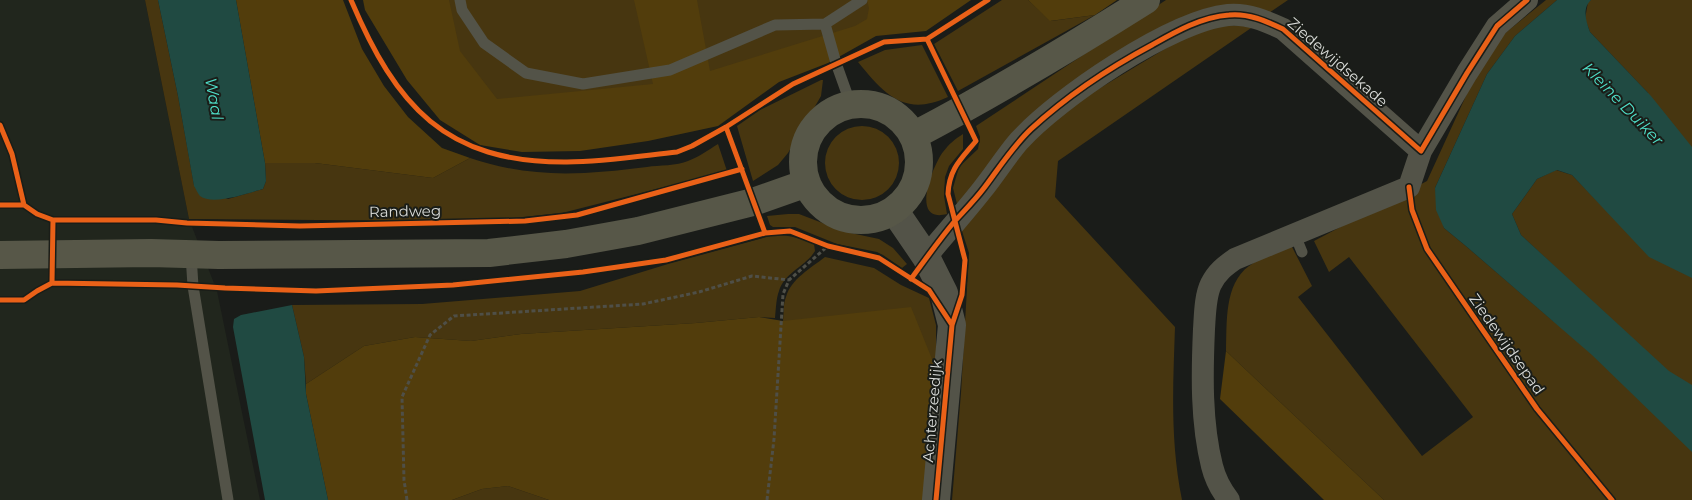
<svg xmlns="http://www.w3.org/2000/svg" width="1692" height="500" font-family="Montserrat,sans-serif">
<rect width="100%" height="100%" fill="#1a1c19"/>
<path fill="#21261d" d="M 0,0 L 145,0 L 189,219 L 217,291 L 260,500 L 0,500 Z"/>
<path fill="#473610" d="M 145,0 L 158,0 L 178,96 L 194,185 L 228,199 L 263,189 L 266,181 L 265,163 L 315,163 L 433,178 L 470,158 C 533,179 582,175 647,167 C 659,165 677,166 688,161 C 699,157 708,150 718,144 L 727,171 L 562,213 L 494,220 L 446,221 L 189,219 Z
M 411,0 L 947,0 L 833,52 L 507,120 Z
M 1002,0 L 1028,0 L 1051,21 L 1095,15 L 958,91 L 934,44 Z
M 1166,0 L 1288,0 L 1269,13 L 1237,6 L 1057,99 L 958,208 L 953,188 L 959,167 L 978,149 L 980,137 L 976,126 Z
M 1546,0 L 1557,0 L 1515,36 L 1487,74 L 1435,188 L 1444,228 L 1467,247 L 1553,321 L 1569,280 L 1521,235 L 1512,214 L 1537,179 L 1556,170 L 1572,175 L 1601,205 L 1648,93 L 1590,32 L 1585,19 L 1588,2 L 1591,0 L 1692,0 L 1692,500 L 1384,500 L 1226,351 C 1227,323 1224,284 1249,266 C 1261,257 1277,251 1290,243 L 1312,286 L 1298,297 L 1422,456 L 1473,417 L 1349,257 L 1329,272 L 1314,241 L 1427,181 L 1476,74 L 1504,34 Z
M 1218,25 L 1254,26 L 1058,161 L 1055,197 L 1175,327 C 1173,387 1170,440 1182,500 L 952,500 L 961,393 L 969,253 L 961,228 L 1027,145 L 1077,102 L 1183,38 Z
M 922,45 L 948,97 C 905,117 885,95 858,62 L 885,50 Z
M 821,80 L 823,80 L 821,96 L 788,153 L 778,165 L 753,181 L 737,126 L 760,110 Z
M825 163a37 37 0 1 1 74 0a37 37 0 1 1-74 0Z
M 963,134 L 963,149 L 949,166 L 945,177 L 944,196 L 947,214 C 909,224 933,165 943,152 C 949,144 955,139 963,134 Z
M 788,214 L 799,214 L 846,232 L 879,239 L 893,248 L 907,264 L 902,268 L 883,255 L 877,252 L 837,244 L 795,227 L 773,227 L 770,225 L 767,216 Z
M 774,235 C 789,235 800,238 814,244 L 815,251 C 806,266 784,273 779,291 C 776,299 776,309 775,318 L 759,317 L 696,323 L 521,334 L 471,341 L 415,337 L 364,346 L 306,384 L 304,357 L 292,305 L 422,304 L 580,291 L 668,264 Z
M 825,257 L 874,268 L 901,285 L 929,298 L 936,325 L 936,369 L 783,321 C 784,313 783,304 786,297 C 791,279 811,268 825,257 Z
M 508,486 L 549,500 L 452,500 L 482,489 Z"/>
<path fill="#523d0c" d="M 236,0 L 343,0 L 362,49 L 384,86 L 408,117 L 442,148 L 470,158 L 433,178 L 315,163 L 265,163 Z
M 363,0 L 449,0 L 460,51 L 497,99 L 653,84 L 634,0 L 697,0 L 710,71 L 855,26 L 867,19 L 869,8 L 867,0 L 971,0 L 926,31 L 876,36 L 828,63 L 779,82 L 718,126 L 648,141 L 580,151 L 522,152 L 480,145 L 440,120 L 407,80 L 365,10 Z
M 1028,0 L 1117,0 L 1095,15 L 1050,21 Z
M 911,307 L 936,369 L 926,500 L 549,500 L 508,486 L 482,489 L 452,500 L 328,500 L 306,394 L 306,384 L 364,346 L 415,337 L 471,341 L 521,334 L 696,323 L 759,317 L 783,321 Z
M 1226,351 L 1384,500 L 1324,500 L 1220,399 Z"/>
<path fill="#204a42" d="M 158,0 L 236,0 L 265,163 L 266,181 L 263,189 C 248,193 213,206 200,196 C 198,194 196,189 194,186 L 178,96 Z
M 1557,0 L 1591,0 C 1582,8 1586,22 1590,32 L 1651,96 L 1692,147 L 1692,278 L 1649,257 L 1572,175 L 1557,170 L 1537,179 L 1512,214 L 1521,235 L 1669,371 L 1692,385 L 1692,452 L 1592,355 L 1467,247 L 1444,228 L 1436,210 L 1435,188 L 1487,74 L 1515,36 Z
M 292,305 L 304,357 L 306,394 L 328,500 L 265,500 L 233,327 L 234,319 L 241,315 Z"/>
<g fill="none" stroke-linecap="round" stroke-linejoin="round">
<path stroke="#4f4f47" stroke-width="3" stroke-dasharray="4 2.5" stroke-linecap="butt" d="M 407,500 L 404,480 L 402,397 L 430,335 L 454,316 L 643,304 L 699,292 L 752,276 L 789,280
M 767,500 L 774,439 L 783,294 L 789,280 L 828,246"/>
<path stroke="#535348" stroke-width="11" d="M 460,0 L 462,10 L 484,43 L 526,73 L 583,84 L 670,70 L 775,25 L 825,24 L 862,0
M 825,24 L 836,63 L 851,105
M 1295,235 L 1302,252
M 191,255 L 193,286 L 228,500"/>
<path stroke="#535348" stroke-width="22" d="M 926,257 C 945,234 964,213 982,190 C 995,174 1006,156 1019,141 C 1058,98 1171,21 1228,15 C 1247,13 1266,21 1283,29 L 1421,151 L 1467,73 L 1497,26 L 1527,0
M 1229,500 C 1221,490 1215,478 1212,466 C 1201,422 1202,374 1204,329 C 1205,315 1205,296 1211,284 C 1217,272 1225,266 1235,259 L 1409,187 L 1421,151"/>
<path stroke="#535348" stroke-width="28" d="M 894,210 L 926,257 L 944,293 L 952,325 L 936,500"/>
<path stroke="#575748" stroke-width="28" d="M803 162a58 58 0 1 1 116 0a58 58 0 1 1-116 0Z
M 913,136 C 993,94 1070,48 1146,0
M 0,255 L 151,253 L 219,255 L 489,253 L 566,244 L 638,231 L 753,202 L 807,183"/>
<g stroke="#1a1d18" stroke-width="8">
<path id="cycleway" d="M 351,0 C 396,106 445,163 567,162 C 604,162 641,156 677,152 L 692,146 L 726,127 L 793,84 L 884,42 L 927,39 L 988,0
M 927,39 L 976,141 C 961,159 949,169 948,194 L 965,260 L 962,295 L 952,325 L 936,500
M 0,125 L 12,154 L 24,205
M 726,127 L 765,233
M 1409,187 L 1412,210 L 1427,249 L 1537,409 L 1612,500
M 0,205 L 24,205 L 37,214 L 53,220 L 156,220 L 187,223 L 300,226 L 525,221 L 577,215 L 742,169
M 911,279 C 925,260 939,240 954,222 C 964,211 975,200 984,188 C 999,168 1013,146 1031,129 C 1067,96 1109,68 1152,45 C 1175,32 1201,17 1229,15 C 1248,13 1266,21 1283,29 L 1421,151 L 1467,73 L 1497,26 L 1527,0
M 52,283 L 53,220
M 0,300 L 24,300 L 37,291 L 52,283 L 177,285 L 225,288 L 316,291 L 453,285 L 583,272 L 666,260 L 765,233 L 790,231 L 828,246 L 879,258 L 929,290 L 952,325"/>
</g>
<use href="#cycleway" stroke="#ea6118" stroke-width="5"/>
</g>
<g text-anchor="middle" dominant-baseline="central" stroke-width="4" stroke-linejoin="round" paint-order="stroke">
<g font-size="15" fill="#d9dbd8" stroke="#1a1d18">
<text transform="translate(1338 62) rotate(41)">Ziedewijdsekade</text>
<text transform="translate(405 211) rotate(-1)">Randweg</text>
<text transform="translate(1507 344) rotate(55)">Ziedewijdsepad</text>
<text transform="translate(932 411) rotate(-85)">Achterzeedijk</text>
</g>
<g font-size="16" font-style="italic" fill="#4fdfc9" stroke="#1a1d18">
<text transform="translate(214 99) rotate(80)">Waal</text>
<text transform="translate(1623 104) rotate(46)">Kleine Duiker</text>
</g>
</g>
</svg>
